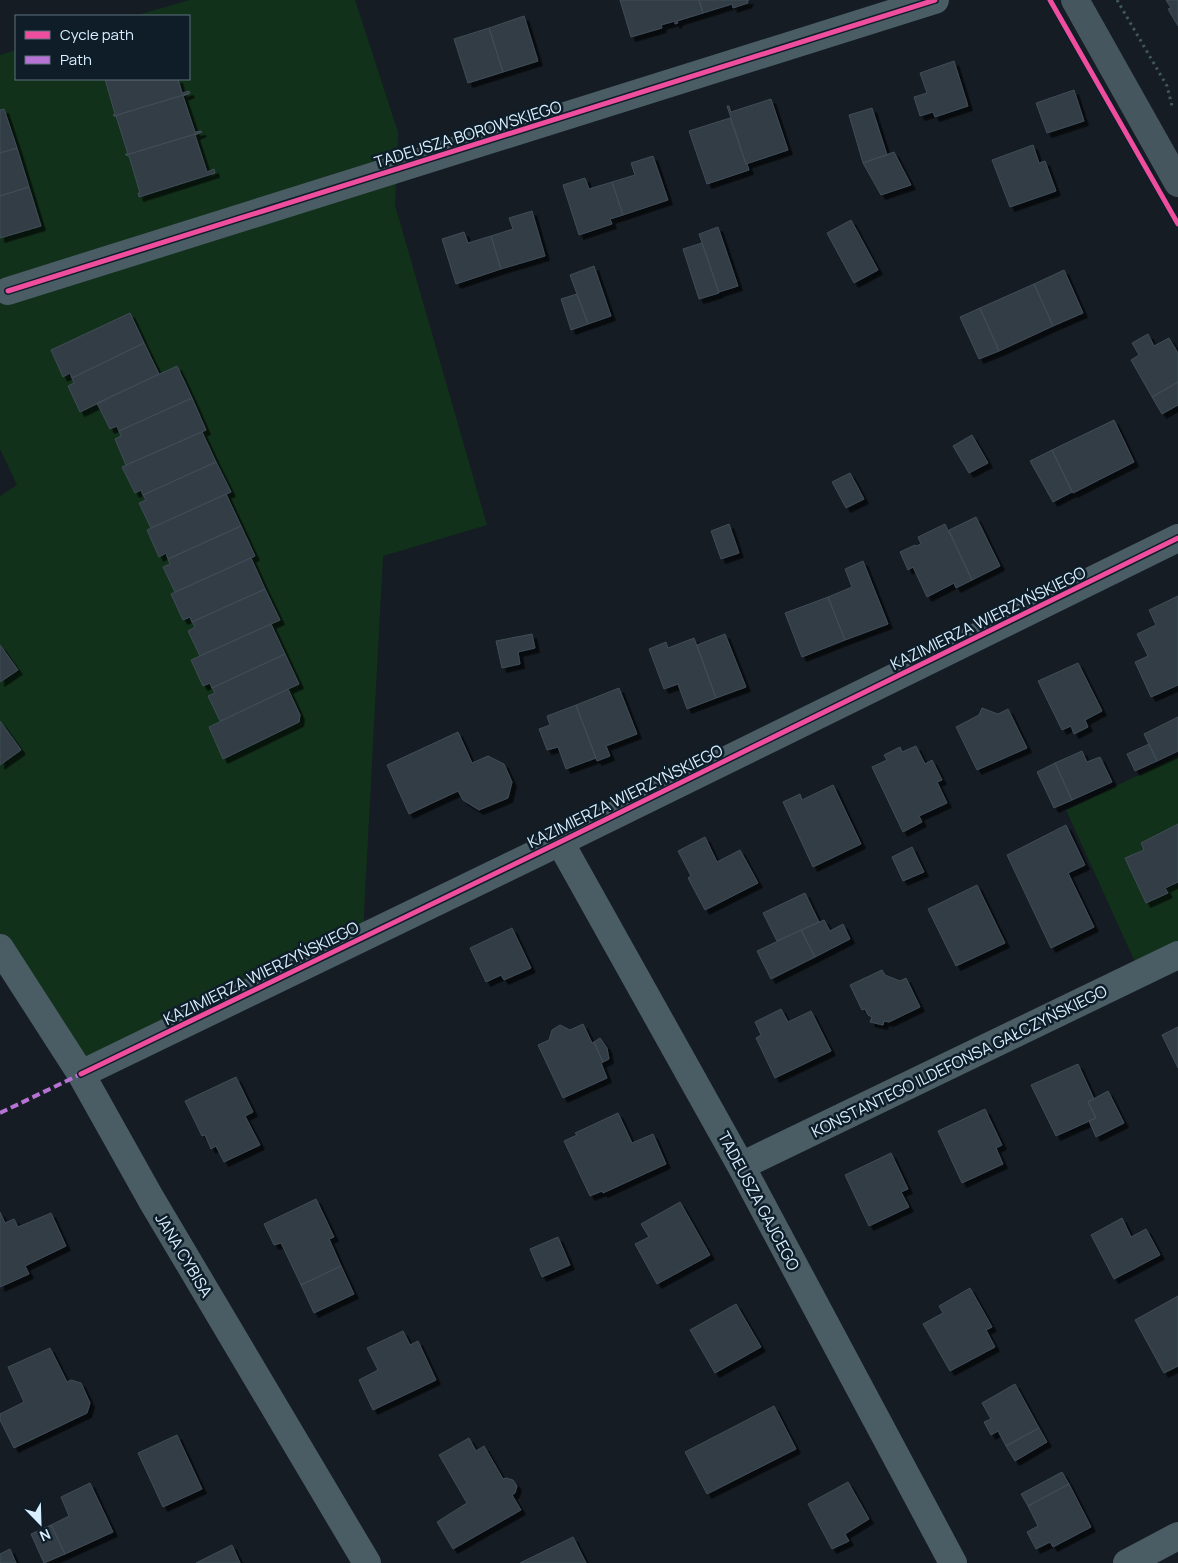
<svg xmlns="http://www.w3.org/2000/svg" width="1178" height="1563" font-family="Manrope,sans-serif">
<defs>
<filter id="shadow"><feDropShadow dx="4.5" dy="4.5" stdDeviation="0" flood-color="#0009"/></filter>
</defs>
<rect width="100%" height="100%" fill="#151c23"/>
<path fill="#12311b" d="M 190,0 L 355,0 L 398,132 L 395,205 L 487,525 L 383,556 L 364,913 L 364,937 L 81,1074 L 0,948 L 0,496 L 17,485 L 0,449 L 0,55 L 16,50 L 16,79 L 189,79 L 189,16 L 134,16 Z
M 1178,756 L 1178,955 L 1140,973 L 1066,810 Z"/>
<path fill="#333d45" stroke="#404c58" filter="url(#shadow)" d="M 620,0 L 699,0 L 703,13 L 677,21 L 678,23 L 675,24 L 675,21 L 661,25 L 662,28 L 631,37 Z
M 699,0 L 749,0 L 747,1 L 748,3 L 733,8 L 732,4 L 703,13 Z
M 1166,0 L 1178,0 L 1178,26 L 1168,9 L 1171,8 Z
M 524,16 L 538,61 L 503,72 L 489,28 Z
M 489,28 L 503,72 L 468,83 L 454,39 Z
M 954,61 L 968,106 L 935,117 L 933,112 L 920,116 L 914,97 L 927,93 L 920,73 Z
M 105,79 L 178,79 L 182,93 L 189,91 L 190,93 L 114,116 L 113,115 L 115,114 Z
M 1074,90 L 1084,121 L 1047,133 L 1036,103 Z
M 190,93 L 183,96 L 195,132 L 201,131 L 202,132 L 126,155 L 125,154 L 128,154 L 116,116 L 114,116 Z
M 771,99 L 788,150 L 746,164 L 727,106 L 729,106 L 731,112 Z
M 872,108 L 887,155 L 863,163 L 849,115 Z
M 4,109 L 17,148 L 0,153 L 0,110 Z
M 730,118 L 746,164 L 747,164 L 749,170 L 707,184 L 689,131 Z
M 202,132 L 195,135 L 207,172 L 214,169 L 215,173 L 139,197 L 138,193 L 140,193 L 129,156 L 126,155 Z
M 1033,145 L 1039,163 L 1045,161 L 1056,191 L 1010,207 L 992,160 Z
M 17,148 L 29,187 L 0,196 L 0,153 Z
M 894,152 L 911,185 L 881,195 L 863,163 Z
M 653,156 L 668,200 L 623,215 L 612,182 L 635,175 L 631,163 Z
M 585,178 L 589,189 L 612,182 L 623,215 L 610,219 L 612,224 L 579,235 L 563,185 Z
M 29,187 L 41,226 L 0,238 L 0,196 Z
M 532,211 L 545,256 L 501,269 L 491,236 L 513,229 L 509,218 Z
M 851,220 L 878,270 L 854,283 L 827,233 Z
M 718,227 L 738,286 L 719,292 L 699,234 Z
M 464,232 L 468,243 L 491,236 L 501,269 L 456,284 L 442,239 Z
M 702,243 L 719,293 L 699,299 L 683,249 Z
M 594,266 L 611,316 L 588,324 L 570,275 Z
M 1064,270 L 1083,313 L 1053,326 L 1034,284 Z
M 1034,284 L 1053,326 L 999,351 L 980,308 Z
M 577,294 L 588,324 L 571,330 L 561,299 Z
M 980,308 L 999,351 L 979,359 L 960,317 Z
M 130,313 L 144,343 L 72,378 L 70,373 L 63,377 L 51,350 Z
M 1148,334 L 1154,346 L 1169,338 L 1178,353 L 1178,382 L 1152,397 L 1131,360 L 1139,355 L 1132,343 Z
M 144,343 L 159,374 L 80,412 L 68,386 L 74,383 L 72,378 Z
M 177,366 L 192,398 L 119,431 L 117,426 L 110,429 L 97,403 Z
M 1178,382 L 1178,405 L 1162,414 L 1152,397 Z
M 192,398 L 206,430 L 126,465 L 115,439 L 121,436 L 119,431 Z
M 1114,420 L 1134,462 L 1073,493 L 1052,450 Z
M 202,432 L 216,462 L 143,495 L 141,490 L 135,493 L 122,467 Z
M 972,435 L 988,463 L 969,473 L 953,446 Z
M 1052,450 L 1072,492 L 1053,502 L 1030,461 Z
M 216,462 L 231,492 L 151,528 L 139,503 L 146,500 L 143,495 Z
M 850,473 L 864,499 L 846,508 L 832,482 Z
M 226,494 L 241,526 L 168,559 L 166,553 L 159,557 L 147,530 Z
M 976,517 L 1000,566 L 972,580 L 949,530 Z
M 729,524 L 739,553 L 721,559 L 711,531 Z
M 945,524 L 972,580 L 956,588 L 954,583 L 927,597 L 913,567 L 908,570 L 900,552 L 915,545 L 916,546 L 921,544 L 918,537 Z
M 241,526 L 255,556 L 175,592 L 163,567 L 170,564 L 168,559 Z
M 251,558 L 265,589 L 192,622 L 190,617 L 183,620 L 171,594 Z
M 863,561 L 888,624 L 845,640 L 828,597 L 852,587 L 845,569 Z
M 265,589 L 280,620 L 200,656 L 188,631 L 195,627 L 192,622 Z
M 1178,596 L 1178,685 L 1151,697 L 1135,662 L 1148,656 L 1137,634 L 1156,625 L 1149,610 Z
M 828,597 L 845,640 L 802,657 L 785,613 Z
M 271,624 L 285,654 L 212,688 L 210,683 L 203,686 L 191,660 Z
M 532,634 L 535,648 L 518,652 L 520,664 L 502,668 L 496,641 Z
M 725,634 L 746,687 L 716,698 L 697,645 Z
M 694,638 L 716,698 L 687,709 L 678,684 L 664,689 L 649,649 L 666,642 L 668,648 Z
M 0,645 L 18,670 L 0,682 Z
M 285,654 L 299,684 L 220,721 L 208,696 L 215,693 L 212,688 Z
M 1078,663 L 1102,711 L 1085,720 L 1088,727 L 1074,734 L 1071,726 L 1062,730 L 1038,681 Z
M 619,688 L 637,734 L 606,746 L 610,756 L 597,761 L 576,705 Z
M 288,689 L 300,715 L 299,722 L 223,759 L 209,727 Z
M 576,705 L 596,758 L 566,769 L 558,747 L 547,750 L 539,729 L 550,725 L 547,716 Z
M 982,708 L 998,714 L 1008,709 L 1027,748 L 977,770 L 956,727 L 979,715 Z
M 1178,717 L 1178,751 L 1157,761 L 1144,734 Z
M 0,721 L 21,750 L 0,765 Z
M 458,732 L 472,763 L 488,756 L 504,764 L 512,782 L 508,798 L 479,810 L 463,800 L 458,791 L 409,814 L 387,765 Z
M 1149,744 L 1157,761 L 1135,771 L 1127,754 Z
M 916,746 L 925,764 L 932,760 L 942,780 L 937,782 L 947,803 L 919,816 L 922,822 L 903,832 L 872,767 L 887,760 L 884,755 L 900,747 L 902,752 Z
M 1082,751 L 1087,762 L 1100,757 L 1112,782 L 1072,800 L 1055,763 Z
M 1055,763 L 1072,800 L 1054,808 L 1037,772 Z
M 833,785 L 861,844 L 813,867 L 783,802 L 800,794 L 802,800 Z
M 1178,824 L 1178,882 L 1165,888 L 1168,893 L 1146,903 L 1125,858 L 1144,850 L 1141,843 Z
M 1066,825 L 1085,865 L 1068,873 L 1094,927 L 1051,948 L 1007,855 Z
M 705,837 L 717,862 L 740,850 L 758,883 L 705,910 L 688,878 L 691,876 L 678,851 Z
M 912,847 L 924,872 L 903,881 L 892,857 Z
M 977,885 L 1005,943 L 956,966 L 928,909 Z
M 805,893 L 819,922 L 777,941 L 763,913 Z
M 824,920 L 830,931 L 843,924 L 850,939 L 815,957 L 801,930 Z
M 512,928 L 531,968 L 504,980 L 501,975 L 486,982 L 470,948 Z
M 801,930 L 815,957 L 771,979 L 757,951 Z
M 882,970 L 885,975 L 900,981 L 906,978 L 920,1007 L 889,1022 L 884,1021 L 883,1025 L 870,1022 L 872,1017 L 868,1015 L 865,1009 L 862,1010 L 850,985 Z
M 781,1009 L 788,1022 L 811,1011 L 831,1051 L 775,1078 L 756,1038 L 761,1035 L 755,1022 Z
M 583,1024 L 592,1043 L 594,1042 L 603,1062 L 601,1063 L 607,1078 L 563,1098 L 538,1045 L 549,1040 L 552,1030 L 560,1025 L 570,1030 Z
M 1178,1027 L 1178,1068 L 1162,1035 Z
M 600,1038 L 607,1048 L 609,1059 L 603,1062 L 594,1042 Z
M 1078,1064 L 1094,1099 L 1088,1102 L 1096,1118 L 1056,1136 L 1031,1085 Z
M 236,1077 L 253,1112 L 245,1116 L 260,1145 L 224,1162 L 216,1146 L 211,1149 L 205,1135 L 202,1136 L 185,1101 Z
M 1108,1091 L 1124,1123 L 1096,1137 L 1089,1121 L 1096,1118 L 1088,1102 Z
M 985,1109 L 1002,1145 L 996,1148 L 1003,1164 L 962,1183 L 938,1131 Z
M 618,1113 L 632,1143 L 653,1134 L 666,1164 L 603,1193 L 602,1191 L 590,1196 L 564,1141 L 577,1135 L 575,1133 Z
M 891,1153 L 908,1189 L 901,1192 L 909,1207 L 869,1226 L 845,1175 Z
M 316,1199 L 334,1237 L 329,1239 L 341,1266 L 301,1285 L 281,1243 L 274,1245 L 264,1224 Z
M 680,1202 L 710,1255 L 657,1284 L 635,1244 L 649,1237 L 641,1224 Z
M 0,1212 L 5,1223 L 14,1219 L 18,1227 L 51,1213 L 66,1246 L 25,1266 L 29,1274 L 0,1287 Z
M 1122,1218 L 1131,1237 L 1146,1229 L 1160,1255 L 1114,1279 L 1091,1235 Z
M 558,1237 L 570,1265 L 542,1277 L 530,1249 Z
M 341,1266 L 354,1294 L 314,1313 L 301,1285 Z
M 970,1288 L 992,1327 L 986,1330 L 995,1347 L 950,1371 L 923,1324 L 943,1313 L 939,1306 Z
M 1178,1296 L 1178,1366 L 1164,1373 L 1135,1320 Z
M 736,1304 L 761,1347 L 715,1373 L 690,1330 Z
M 403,1331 L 410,1345 L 418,1341 L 436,1380 L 373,1410 L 359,1380 L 378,1370 L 367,1348 Z
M 50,1348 L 67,1382 L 71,1380 L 81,1383 L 90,1403 L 87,1413 L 14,1448 L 0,1420 L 0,1414 L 24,1402 L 8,1367 Z
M 1015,1384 L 1039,1428 L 1006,1446 L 998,1431 L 991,1435 L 984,1422 L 991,1419 L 982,1403 Z
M 774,1406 L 796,1449 L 707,1494 L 685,1452 Z
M 1039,1428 L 1047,1442 L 1015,1461 L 1006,1446 Z
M 177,1435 L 202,1489 L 163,1507 L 138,1453 Z
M 469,1438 L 476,1451 L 484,1446 L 503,1479 L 506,1478 L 513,1480 L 517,1486 L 515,1493 L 512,1495 L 521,1510 L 453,1549 L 437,1522 L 467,1503 L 439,1455 Z
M 1062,1472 L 1069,1484 L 1028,1506 L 1021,1494 Z
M 848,1482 L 869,1519 L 845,1534 L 849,1541 L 832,1549 L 808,1504 Z
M 90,1483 L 113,1532 L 65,1554 L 51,1525 L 69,1516 L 61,1497 Z
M 1069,1484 L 1091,1527 L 1053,1547 L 1050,1542 L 1036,1549 L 1027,1532 L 1038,1526 L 1028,1506 Z
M 51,1525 L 65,1554 L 44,1563 L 31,1534 Z
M 573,1537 L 586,1563 L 520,1563 Z
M 232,1545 L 240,1563 L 196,1563 Z
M 10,1549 L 16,1563 L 0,1563 L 0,1554 Z"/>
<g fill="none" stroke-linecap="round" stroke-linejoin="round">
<path stroke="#405954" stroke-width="3" stroke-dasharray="2.5 4" stroke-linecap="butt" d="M 1117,0 L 1167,86 L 1172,106"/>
<path stroke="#4a5c64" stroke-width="28" d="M 8,291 L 935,0
M 560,842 L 741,1166 L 953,1563
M 0,948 L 81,1074 L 151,1199 L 367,1563
M 81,1074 L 560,842 L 1178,538
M 741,1166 L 1178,955
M 1127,1563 L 1178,1536"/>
<path stroke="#45565f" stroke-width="28" d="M 1075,0 L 1178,183"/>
<path stroke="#b673d3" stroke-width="4" stroke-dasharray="8 4" stroke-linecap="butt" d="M 0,1113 L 81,1074"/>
<g stroke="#0f1d29" stroke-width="8">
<path id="cycleway" d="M 1050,0 L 1178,224
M 8,291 L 935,0
M 81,1074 L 560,842 L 1178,538"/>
</g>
<use href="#cycleway" stroke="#ef4d9e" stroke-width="5"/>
</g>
<g text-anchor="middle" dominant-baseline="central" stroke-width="5" stroke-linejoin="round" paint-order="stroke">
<g font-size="16" fill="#d7efff" stroke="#0f1d29">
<text transform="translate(468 134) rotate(-17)">TADEUSZA BOROWSKIEGO</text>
<text transform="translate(988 618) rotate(-26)">KAZIMIERZA WIERZYŃSKIEGO</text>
<text transform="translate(625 796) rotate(-26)">KAZIMIERZA WIERZYŃSKIEGO</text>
<text transform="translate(261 973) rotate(-26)">KAZIMIERZA WIERZYŃSKIEGO</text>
<text transform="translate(959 1061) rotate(-26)">KONSTANTEGO ILDEFONSA GAŁCZYŃSKIEGO</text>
<text transform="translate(759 1201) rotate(62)">TADEUSZA GAJCEGO</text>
<text transform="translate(184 1255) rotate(59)">JANA CYBISA</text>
</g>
</g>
<rect x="15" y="15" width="175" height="65" fill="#0f1d29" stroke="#5f717f"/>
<rect x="25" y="31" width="25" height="8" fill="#ef4d9e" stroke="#5f717f"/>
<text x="60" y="40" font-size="15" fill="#d7efff">Cycle path</text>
<rect x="25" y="56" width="25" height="8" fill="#b673d3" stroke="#5f717f"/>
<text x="60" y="65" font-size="15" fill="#d7efff">Path</text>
<g transform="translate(40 1523) rotate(157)" stroke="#0f1d29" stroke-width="4" paint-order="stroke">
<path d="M0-4L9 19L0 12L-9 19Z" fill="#d7efff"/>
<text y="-8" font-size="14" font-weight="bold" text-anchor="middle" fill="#d7efff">N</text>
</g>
</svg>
